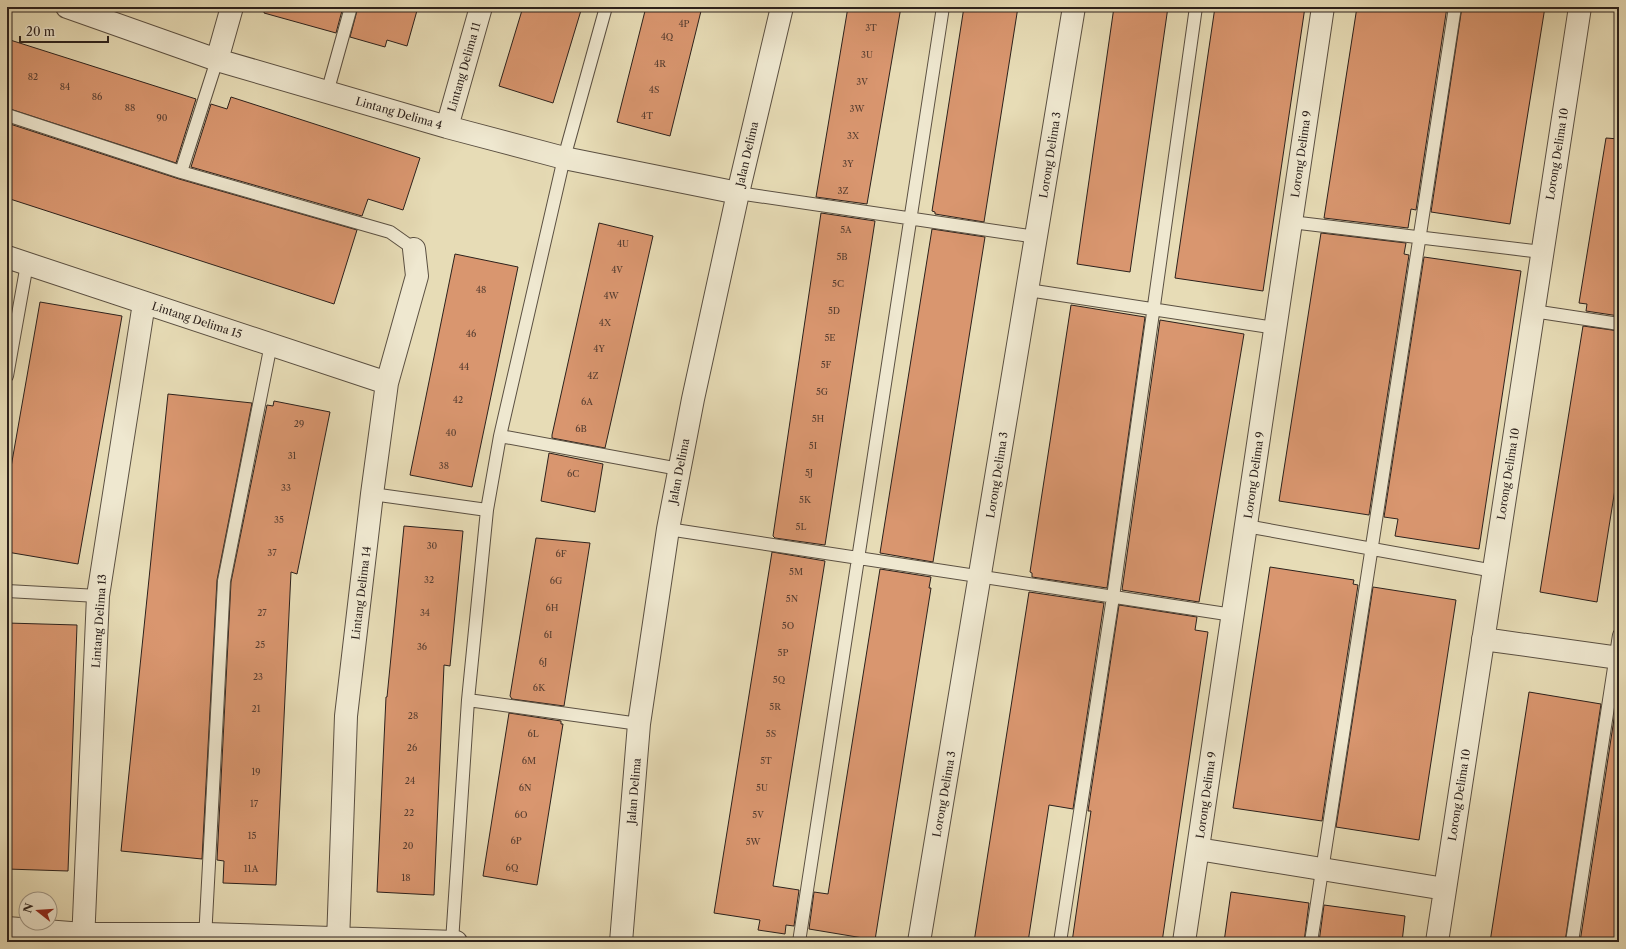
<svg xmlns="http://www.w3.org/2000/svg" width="1626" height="949" font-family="'Libre Caslon Text',serif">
<rect width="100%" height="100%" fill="#e7dcb6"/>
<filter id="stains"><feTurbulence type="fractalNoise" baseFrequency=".005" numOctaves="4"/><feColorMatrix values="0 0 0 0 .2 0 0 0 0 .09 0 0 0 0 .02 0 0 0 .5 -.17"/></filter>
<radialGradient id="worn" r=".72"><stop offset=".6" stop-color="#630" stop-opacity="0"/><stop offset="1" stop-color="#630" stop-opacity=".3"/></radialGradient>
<path fill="#d9966f" stroke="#2c211c" d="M 265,7 L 343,7 L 336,33 L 264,13 Z
M 358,7 L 418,7 L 407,46 L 387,40 L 385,47 L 350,37 Z
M 523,7 L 582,7 L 553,103 L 499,86 Z
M 646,7 L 702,7 L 670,136 L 617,122 Z
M 848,7 L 901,7 L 867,204 L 816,197 Z
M 964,7 L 1018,7 L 984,222 L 935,214 L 935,212 L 932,211 Z
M 1114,7 L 1168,7 L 1130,272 L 1077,264 Z
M 1215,7 L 1305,7 L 1263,291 L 1175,278 Z
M 1357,7 L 1447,7 L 1416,210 L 1411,209 L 1408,228 L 1324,218 Z
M 1462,7 L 1545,7 L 1510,224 L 1431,212 Z
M 7,39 L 196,99 L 176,163 L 7,108 Z
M 231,97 L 420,158 L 403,210 L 368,199 L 362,216 L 191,167 L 211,104 L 227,109 Z
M 7,123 L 179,179 L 357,230 L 334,304 L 7,198 Z
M 1606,138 L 1619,139 L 1619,316 L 1586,311 L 1587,304 L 1579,303 Z
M 821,213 L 875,221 L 825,545 L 775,538 L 773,536 Z
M 599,223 L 653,236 L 605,448 L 552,438 L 552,435 Z
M 932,229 L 985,237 L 933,562 L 880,553 Z
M 1321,233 L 1406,243 L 1404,254 L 1409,255 L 1369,515 L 1279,501 Z
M 455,254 L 518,267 L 472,487 L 410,475 Z
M 1424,257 L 1521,271 L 1479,549 L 1395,536 L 1398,519 L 1384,517 Z
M 40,302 L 122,316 L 78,564 L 7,552 L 7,490 Z
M 1071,305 L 1145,317 L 1107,588 L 1032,577 L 1032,573 L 1030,572 Z
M 1160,320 L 1244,334 L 1199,602 L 1122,590 Z
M 1583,326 L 1619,331 L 1619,464 L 1597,602 L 1540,592 Z
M 168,394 L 252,403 L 217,580 L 202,859 L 121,851 Z
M 274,401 L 330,412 L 297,574 L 291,572 L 276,885 L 223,883 L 224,861 L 217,860 L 231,582 L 267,405 L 273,406 Z
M 549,453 L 603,464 L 595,512 L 541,501 Z
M 404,526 L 463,531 L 450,666 L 444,665 L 434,895 L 377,892 L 386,697 L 387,697 Z
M 536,538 L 590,543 L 564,706 L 512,699 L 510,696 Z
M 772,552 L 825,561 L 773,886 L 799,890 L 794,926 L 786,925 L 785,934 L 758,930 L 760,920 L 714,913 Z
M 1270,567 L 1354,580 L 1353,584 L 1358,585 L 1322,821 L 1233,808 Z
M 880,569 L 931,577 L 929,588 L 931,588 L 875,940 L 809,929 L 814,892 L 828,894 Z
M 1373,587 L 1456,600 L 1419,840 L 1336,827 Z
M 1029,592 L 1104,603 L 1073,809 L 1049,805 L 1028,942 L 974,942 Z
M 1119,605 L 1197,617 L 1195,630 L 1208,632 L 1162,942 L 1072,942 L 1091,811 L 1088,811 Z
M 7,623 L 77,625 L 68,871 L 7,869 Z
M 1529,692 L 1601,704 L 1565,942 L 1490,942 Z
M 1616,706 L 1619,707 L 1619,942 L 1580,942 Z
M 509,713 L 561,721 L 561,724 L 563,724 L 537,885 L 483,876 Z
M 1231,892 L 1309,903 L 1304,942 L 1224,942 Z
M 1324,905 L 1405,916 L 1402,942 L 1319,942 Z"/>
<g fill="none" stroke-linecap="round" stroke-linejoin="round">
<g stroke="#5b5042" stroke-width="14">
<path id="service" d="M 327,93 L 351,7
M 7,115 L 181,172 L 390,232 L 414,249
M 181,172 L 217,60
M 738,193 L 1036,237
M 1291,222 L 1542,252
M 1028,290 L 1275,328
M 1533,311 L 1619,324
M 7,376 L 27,264
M 500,436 L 679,469
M 372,494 L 487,510
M 1246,526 L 1494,571
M 668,529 L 1233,615
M 7,591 L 98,596
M 468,700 L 639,724
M 205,939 L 224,581 L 271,344
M 452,942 L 468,700 L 487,510 L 500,436 L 564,158 L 606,7
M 799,942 L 943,7
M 1060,942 L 1113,597 L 1196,7
M 1311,942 L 1455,7
M 1572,942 L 1619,635"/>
</g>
<g stroke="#5b5042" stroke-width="24">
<path id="minor" d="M 67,7 L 217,60 L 447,127 L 564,158 L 738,193
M 217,60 L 232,7
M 447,127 L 481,7
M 7,257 L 387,383
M 1483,639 L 1619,658
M 1198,849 L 1445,889
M 7,928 L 83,934 L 206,934 L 456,942
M 83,942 L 98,596 L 144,303
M 338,942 L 346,716 L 372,494 L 387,383 L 417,276 L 414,249
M 919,942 L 1074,7
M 1184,942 L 1323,7
M 1437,942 L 1580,7"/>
</g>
<g stroke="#5b5042" stroke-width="24">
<path id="tertiary" d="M 621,942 L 639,724 L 668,529 L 693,399 L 738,193 L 782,7"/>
</g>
<use href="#service" stroke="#efe8d0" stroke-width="12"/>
<use href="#minor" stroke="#efe8d0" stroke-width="22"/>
<use href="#tertiary" stroke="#efe8d0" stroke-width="22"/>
</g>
<g text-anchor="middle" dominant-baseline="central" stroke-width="3" stroke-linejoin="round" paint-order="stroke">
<g font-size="9" fill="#573e31">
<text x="684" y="23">4P</text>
<text x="871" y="27">3T</text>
<text x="667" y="36">4Q</text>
<text x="867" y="54">3U</text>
<text x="660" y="63">4R</text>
<text x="33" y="76">82</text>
<text x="862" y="81">3V</text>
<text x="65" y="86">84</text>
<text x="654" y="89">4S</text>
<text x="97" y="96">86</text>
<text x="130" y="107">88</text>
<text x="857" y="108">3W</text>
<text x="647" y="115">4T</text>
<text x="162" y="117">90</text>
<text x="853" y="135">3X</text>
<text x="848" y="163">3Y</text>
<text x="843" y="190">3Z</text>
<text x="846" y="229">5A</text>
<text x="623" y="243">4U</text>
<text x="842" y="256">5B</text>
<text x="617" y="269">4V</text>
<text x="838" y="283">5C</text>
<text x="481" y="289">48</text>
<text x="611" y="295">4W</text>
<text x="834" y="310">5D</text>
<text x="605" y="322">4X</text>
<text x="471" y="333">46</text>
<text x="830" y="337">5E</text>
<text x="599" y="348">4Y</text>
<text x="826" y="364">5F</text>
<text x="464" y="366">44</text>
<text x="593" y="375">4Z</text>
<text x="822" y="391">5G</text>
<text x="458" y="399">42</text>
<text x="587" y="401">6A</text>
<text x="818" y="418">5H</text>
<text x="299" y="423">29</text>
<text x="581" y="428">6B</text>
<text x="451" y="432">40</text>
<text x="813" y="445">5I</text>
<text x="292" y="455">31</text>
<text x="444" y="465">38</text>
<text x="809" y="472">5J</text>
<text x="573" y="473">6C</text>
<text x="286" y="487">33</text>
<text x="805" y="499">5K</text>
<text x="279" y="519">35</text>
<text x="801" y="526">5L</text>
<text x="432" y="545">30</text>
<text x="272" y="552">37</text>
<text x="561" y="553">6F</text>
<text x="796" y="571">5M</text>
<text x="429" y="579">32</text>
<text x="556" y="580">6G</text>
<text x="792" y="598">5N</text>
<text x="552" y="607">6H</text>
<text x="262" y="612">27</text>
<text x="425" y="612">34</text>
<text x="788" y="625">5O</text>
<text x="548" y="634">6I</text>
<text x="260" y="644">25</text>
<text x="422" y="646">36</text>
<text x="783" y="652">5P</text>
<text x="543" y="661">6J</text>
<text x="258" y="676">23</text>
<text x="779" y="679">5Q</text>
<text x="539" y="687">6K</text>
<text x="775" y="706">5R</text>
<text x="256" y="708">21</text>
<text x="413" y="715">28</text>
<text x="533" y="733">6L</text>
<text x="771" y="733">5S</text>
<text x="412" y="747">26</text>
<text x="529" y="760">6M</text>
<text x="766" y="760">5T</text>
<text x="256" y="771">19</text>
<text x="410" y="780">24</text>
<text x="525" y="787">6N</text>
<text x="762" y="787">5U</text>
<text x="254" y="803">17</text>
<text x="409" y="812">22</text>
<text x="521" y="814">6O</text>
<text x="758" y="814">5V</text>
<text x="252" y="835">15</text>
<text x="516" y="840">6P</text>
<text x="753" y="841">5W</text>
<text x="408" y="845">20</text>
<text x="512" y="867">6Q</text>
<text x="251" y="868">11A</text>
<text x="406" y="877">18</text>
</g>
<g font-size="11" fill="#2c211c" stroke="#efe8d0">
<text transform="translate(464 67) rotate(-74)">Lintang Delima 11</text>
<text transform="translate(399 113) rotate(16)">Lintang Delima 4</text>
<text transform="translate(747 154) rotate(-77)">Jalan Delima</text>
<text transform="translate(1301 154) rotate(-82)">Lorong Delima 9</text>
<text transform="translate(1557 154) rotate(-81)">Lorong Delima 10</text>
<text transform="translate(1050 155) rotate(-81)">Lorong Delima 3</text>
<text transform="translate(197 320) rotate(18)">Lintang Delima 15</text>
<text transform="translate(679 471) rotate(-79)">Jalan Delima</text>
<text transform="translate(1508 474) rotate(-81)">Lorong Delima 10</text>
<text transform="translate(997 475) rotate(-81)">Lorong Delima 3</text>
<text transform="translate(1254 475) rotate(-82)">Lorong Delima 9</text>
<text transform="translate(361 593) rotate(-83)">Lintang Delima 14</text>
<text transform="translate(99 621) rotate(-86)">Lintang Delima 13</text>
<text transform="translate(634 791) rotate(-85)">Jalan Delima</text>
<text transform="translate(944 794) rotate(-80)">Lorong Delima 3</text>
<text transform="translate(1206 795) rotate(-82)">Lorong Delima 9</text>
<text transform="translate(1459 795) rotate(-81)">Lorong Delima 10</text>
</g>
</g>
<rect width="1626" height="949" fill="none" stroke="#e7dcb6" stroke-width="24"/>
<rect x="8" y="8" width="1610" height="933" fill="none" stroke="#2c211c" stroke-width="2"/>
<rect x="12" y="12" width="1602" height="925" fill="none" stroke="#2c211c"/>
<g transform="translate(38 911) rotate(287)"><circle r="19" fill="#efe8d0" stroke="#a19888"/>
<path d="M0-3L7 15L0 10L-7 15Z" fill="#8f2418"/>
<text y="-6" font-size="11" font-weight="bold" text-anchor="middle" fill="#2c211c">N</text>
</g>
<path d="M20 36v6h88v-6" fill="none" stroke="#2c211c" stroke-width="2"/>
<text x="26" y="36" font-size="12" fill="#2c211c" stroke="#efe8d0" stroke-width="3" paint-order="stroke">20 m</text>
<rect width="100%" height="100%" filter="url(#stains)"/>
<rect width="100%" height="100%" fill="url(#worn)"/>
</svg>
